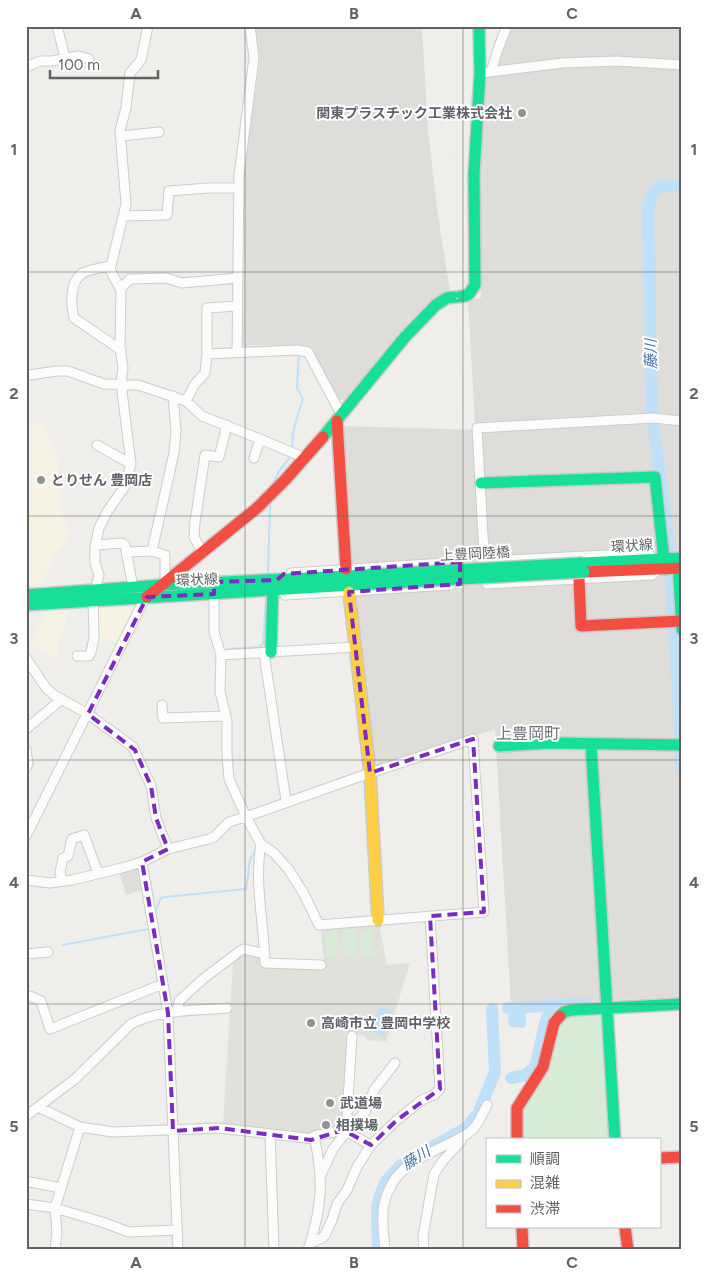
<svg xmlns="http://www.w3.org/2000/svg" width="708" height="1276" font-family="Figtree,'Noto Sans JP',sans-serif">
<rect width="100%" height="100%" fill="#efeeea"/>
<path fill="#f7f3e4" d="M 42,422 L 56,454 L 58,464 L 62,517 L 66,524 L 67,534 L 63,547 L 57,551 L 44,579 L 39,586 L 26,586 L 26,428 Z
M 138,607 L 122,641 L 96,639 L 96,608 Z
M 66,611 L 66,622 L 58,643 L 58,659 L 30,644 L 47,612 Z"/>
<path fill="#dfddda" d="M 256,26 L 422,26 L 428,130 L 437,209 L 450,291 L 439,297 L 351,399 L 336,400 L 301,346 L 243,345 L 245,163 L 260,59 Z
M 510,26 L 682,26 L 682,417 L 656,415 L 475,424 L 468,300 L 481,298 L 478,185 L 485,75 Z
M 657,422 L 682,425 L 682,997 L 511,1005 L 495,729 L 372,770 L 353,594 L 463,588 L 463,560 L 350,563 L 344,426 L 478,430 Z
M 138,867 L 140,869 L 144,889 L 126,895 L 119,871 Z"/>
<path fill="#e2e0da" d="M 379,923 L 387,965 L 410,963 L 386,1042 L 367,1040 L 364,1035 L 350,1035 L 345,1124 L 340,1128 L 312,1136 L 223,1125 L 233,962 L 242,954 L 245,954 L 261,956 L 261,964 L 324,966 L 321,928 Z"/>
<path fill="#d8ebd6" d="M 372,929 L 373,955 L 361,956 L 360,930 Z
M 343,930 L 355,930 L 356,956 L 344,956 Z
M 337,931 L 338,957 L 326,957 L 325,932 Z
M 598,1014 L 603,1018 L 610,1140 L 522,1140 L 522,1110 L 558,1025 C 572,1011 581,1015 598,1014 Z"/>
<path fill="#bfe0f9" d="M 379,1007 L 392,1011 L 384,1037 L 371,1032 Z
M 512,1009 L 525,1009 L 526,1025 L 524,1028 L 509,1027 L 508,1016 Z"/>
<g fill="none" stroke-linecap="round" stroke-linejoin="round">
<path stroke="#bfe0f9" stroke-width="2" d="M 241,342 L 249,347 L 265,347
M 293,450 C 290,434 298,415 303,399 L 297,388 L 299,352
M 272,486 L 279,471 L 292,455
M 268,572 L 270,503
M 229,649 L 259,647 L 263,644 L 266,599
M 155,912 L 161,898 L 165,897 L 246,889 L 250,860 L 254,852 L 257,852
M 63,945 L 148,929"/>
<path stroke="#bfe0f9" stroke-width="12" d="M 669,547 L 652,413 L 648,209 C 654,185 657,185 682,186
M 671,579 L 673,615
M 674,627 L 682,768
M 508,1008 L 587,1004
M 511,1078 L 526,1075 L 536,1065 L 545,1023 L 553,1005
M 378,1250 L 377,1208 L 379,1198 L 386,1181 L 401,1165 L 466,1128 L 478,1114 L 495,1072 L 492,1009"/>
<g stroke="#cbcccc" stroke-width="11">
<path id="street" d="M 57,26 L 65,58
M 26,67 L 40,61 L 52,61 L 78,56 L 89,59
M 491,72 L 498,49 L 507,26
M 480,73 L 563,63 L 617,61 L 682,65
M 121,136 L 159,132
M 123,216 L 167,215 L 169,191 L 209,188 L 238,188
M 110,266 C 101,268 91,269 83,273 C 69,281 71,306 74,318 L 121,350
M 121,290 L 110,270 L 126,204 L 120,130 L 126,108 L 130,73 L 141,60 L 148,26
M 237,352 L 239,175 L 254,58 L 250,26
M 207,354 L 297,350 L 308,352 L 342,416
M 30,375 L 56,371 L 68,371 L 104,384 L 138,385 L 186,401 L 202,416 L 260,439 L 254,458
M 186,401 L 195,384 L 205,373 L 207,354 L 207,308 L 237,306
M 260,439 L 305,458
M 97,445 L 131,464
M 96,545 L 122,543 L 125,545 L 133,587
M 152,551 L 174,453 L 176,431 L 173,396
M 127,552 L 152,551 L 165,555 L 165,578 L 170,580
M 203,553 L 194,537 L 195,522 L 205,455 L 219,457 L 227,425
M 486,561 L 646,553 L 651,556 L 653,560
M 659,569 L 652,575 L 487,584 L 484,553 L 477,428 L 653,418 L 682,421
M 291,573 L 460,562 L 460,575
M 283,589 L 285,595 L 451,585
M 95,590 L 99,575 L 95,563 L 95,547 L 99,528 L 107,512 L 125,486 L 131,464 L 121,383 L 123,368 L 120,348 L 121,288 L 130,279 L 166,278 L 182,283 L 238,278
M 264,653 L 286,801
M 221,655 L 355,647
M 77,656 L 89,656 L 91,652 L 94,638 L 93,601
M 26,658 L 46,688 L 54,695 L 88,714 L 133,747 L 151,786 L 156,818 L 168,849
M 162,705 L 163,718 L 226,716
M 26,729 L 62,699
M 26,750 L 28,763 L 26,768
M 26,836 L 142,604 L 147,597
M 261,844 C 254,883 264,923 265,963 L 321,965
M 142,862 L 168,1013 L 178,1250
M 26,880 L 50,883 L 72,880 L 122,868 L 142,862 L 168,849 L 209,839 L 214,837 L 229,822 L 251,815 L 370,773 L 473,739 L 484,912 L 319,925 L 304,894 L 289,870 L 274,853 L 261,844 L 246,817 L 229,779 L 227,755 L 227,720 L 220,692 L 221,655 L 214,632 L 214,588
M 62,881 L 60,872 L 63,858 L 68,856 L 72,839 L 84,835 L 98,873
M 26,954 L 48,952
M 30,996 L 41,1001 L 50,1029 L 163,984
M 177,1012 L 179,1001 L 203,979 L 240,951 L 244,949 L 265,954
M 38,1107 L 80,1127 L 113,1132 L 219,1128 L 314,1139
M 26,1116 L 75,1079 L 131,1024 C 160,1009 195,1011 227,1008
M 346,1132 L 352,1036
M 270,1134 L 274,1250
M 321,1175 L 333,1149 L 346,1132 L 365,1112 L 374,1090 L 395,1063
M 26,1183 L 30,1182 L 61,1188
M 26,1204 L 55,1208 L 102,1222 L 129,1232 L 177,1230
M 310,1243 L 322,1238 L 325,1235 L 332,1220 L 337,1204 L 347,1190 L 357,1167 L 371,1145 L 397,1120 L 422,1100 L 434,1095 L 440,1089 L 430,916
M 55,1250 L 57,1232 L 55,1208 L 80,1127
M 308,1250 C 322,1208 324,1179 314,1136 L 343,1130 L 371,1145
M 385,1250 C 384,1235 381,1219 384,1204 C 393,1166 420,1158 452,1142 C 460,1138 468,1135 474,1128 C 480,1121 483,1112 487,1105
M 424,1250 L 423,1236 L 434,1174 L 442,1162 L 461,1141"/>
</g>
<g stroke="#cacacb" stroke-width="14">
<path id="fast" d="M 323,437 L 405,337 L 436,305 L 447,298 L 465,296 L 469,294 L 475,285 L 474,174 L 480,73 L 479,26
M 481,483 L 655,477 L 665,569
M 678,562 L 682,630
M 583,563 L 682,558
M 26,595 L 163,585 L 368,575
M 26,605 L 369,584
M 271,652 L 273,585
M 591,744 L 615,1140
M 499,746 L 551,743 L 682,745
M 560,1016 L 564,1012 L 572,1010 L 682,1004"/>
</g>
<g stroke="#cacacb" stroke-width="14">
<path id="slow" d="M 349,592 L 370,773 L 378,920"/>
</g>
<g stroke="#cacacb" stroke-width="14">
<path id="jam" d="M 337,421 L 346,569
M 584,572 L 682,568
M 579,579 L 581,626 L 681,621
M 147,597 L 257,508 L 285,480 L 323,437
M 517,1140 L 517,1108 L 543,1067 L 554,1023 L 560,1016
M 659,1158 L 682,1157
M 522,1227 L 523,1250
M 625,1227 L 628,1250"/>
</g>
<use href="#street" stroke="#fdfcfc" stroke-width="9"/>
<use href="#fast" stroke="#16e098" stroke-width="11"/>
<use href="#slow" stroke="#ffcf43" stroke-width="11"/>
<use href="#jam" stroke="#f24e42" stroke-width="11"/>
<path stroke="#e4e4e4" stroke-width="2" stroke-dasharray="1 6" stroke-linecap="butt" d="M 432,26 L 457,296 L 505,1140
M 444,26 L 451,156
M 514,1227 L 516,1250"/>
<g stroke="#cacacb" stroke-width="14" stroke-linecap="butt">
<path id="fast-bridge" d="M 368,575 L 583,563
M 369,584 L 584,572"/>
</g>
<use href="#fast-bridge" stroke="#16e098" stroke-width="11"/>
</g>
<path fill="none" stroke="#7b2cbf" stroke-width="4" stroke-dasharray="10 6" stroke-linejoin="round" d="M 460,562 L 460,584 L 349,592 L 370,773 L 473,739 L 484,912 L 430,916 L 440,1089 L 397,1120 L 371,1145 L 343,1130 L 311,1140 L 219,1128 L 173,1131 L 168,1013 L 142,862 L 168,849 L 156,818 L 151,786 L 135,750 L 88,714 L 147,597 L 214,594 L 214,582 L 277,580 L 284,574 Z"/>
<path fill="none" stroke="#5f6368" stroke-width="1" stroke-opacity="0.55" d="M 245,26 L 245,1250M 463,26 L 463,1250M 26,272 L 682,272M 26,516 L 682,516M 26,760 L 682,760M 26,1004 L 682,1004"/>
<g fill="#919496" stroke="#fff" stroke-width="2">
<circle cx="522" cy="113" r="5"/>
<circle cx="41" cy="480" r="5"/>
<circle cx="311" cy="1023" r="5"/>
<circle cx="330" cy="1103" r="5"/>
<circle cx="326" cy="1125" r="5"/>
</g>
<g text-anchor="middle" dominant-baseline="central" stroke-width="4" stroke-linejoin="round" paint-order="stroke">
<g font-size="14" font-weight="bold" fill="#5f6368" stroke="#fff" text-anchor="start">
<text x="512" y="113" text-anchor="end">関東プラスチック工業株式会社</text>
<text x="51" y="480">とりせん 豊岡店</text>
<text x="321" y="1023">高崎市立 豊岡中学校</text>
<text x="340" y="1103">武道場</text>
<text x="336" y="1125">相撲場</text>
</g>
<g font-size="14" fill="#5f6368" stroke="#fff">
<text transform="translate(632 546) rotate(-4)">環状線</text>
<text transform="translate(475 554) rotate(-3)">上豊岡陸橋</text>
<text transform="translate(197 580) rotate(-3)">環状線</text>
</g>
<g font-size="15" font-style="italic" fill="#4174aa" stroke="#fff">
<text transform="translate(651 354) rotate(-91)">藤川</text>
<text transform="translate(416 1158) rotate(-32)">藤川</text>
</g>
<g font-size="16" fill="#70757a" stroke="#fff">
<text x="528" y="733">上豊岡町</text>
</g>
</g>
<rect width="708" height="1276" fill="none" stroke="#ffffff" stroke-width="55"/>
<rect x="486" y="1138" width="175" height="90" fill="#ffffff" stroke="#bfc1c3"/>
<rect x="496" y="1155" width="25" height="8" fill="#16e098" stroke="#bfc1c3"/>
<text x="530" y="1164" font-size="15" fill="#5f6368">順調</text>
<rect x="496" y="1180" width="25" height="8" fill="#ffcf43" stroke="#bfc1c3"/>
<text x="530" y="1188" font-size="15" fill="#5f6368">混雑</text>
<rect x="496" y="1205" width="25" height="8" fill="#f24e42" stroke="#bfc1c3"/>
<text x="530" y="1214" font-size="15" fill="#5f6368">渋滞</text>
<path d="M50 70v8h108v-8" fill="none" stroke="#5f6368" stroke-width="2.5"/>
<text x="58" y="70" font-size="15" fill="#5f6368" stroke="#ffffff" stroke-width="4" paint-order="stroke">100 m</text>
<rect x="28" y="28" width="652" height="1220" fill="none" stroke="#5f6368" stroke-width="2"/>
<g font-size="16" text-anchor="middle" font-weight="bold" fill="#5f6368">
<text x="136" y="19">A</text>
<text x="354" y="19">B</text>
<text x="572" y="19">C</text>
<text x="14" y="155">1</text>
<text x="694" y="155">1</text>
<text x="14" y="399">2</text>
<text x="694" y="399">2</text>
<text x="14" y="644">3</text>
<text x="694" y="644">3</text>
<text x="14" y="888">4</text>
<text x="694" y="888">4</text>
<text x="14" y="1132">5</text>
<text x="694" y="1132">5</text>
<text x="136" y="1268">A</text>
<text x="354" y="1268">B</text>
<text x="572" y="1268">C</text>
</g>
</svg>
